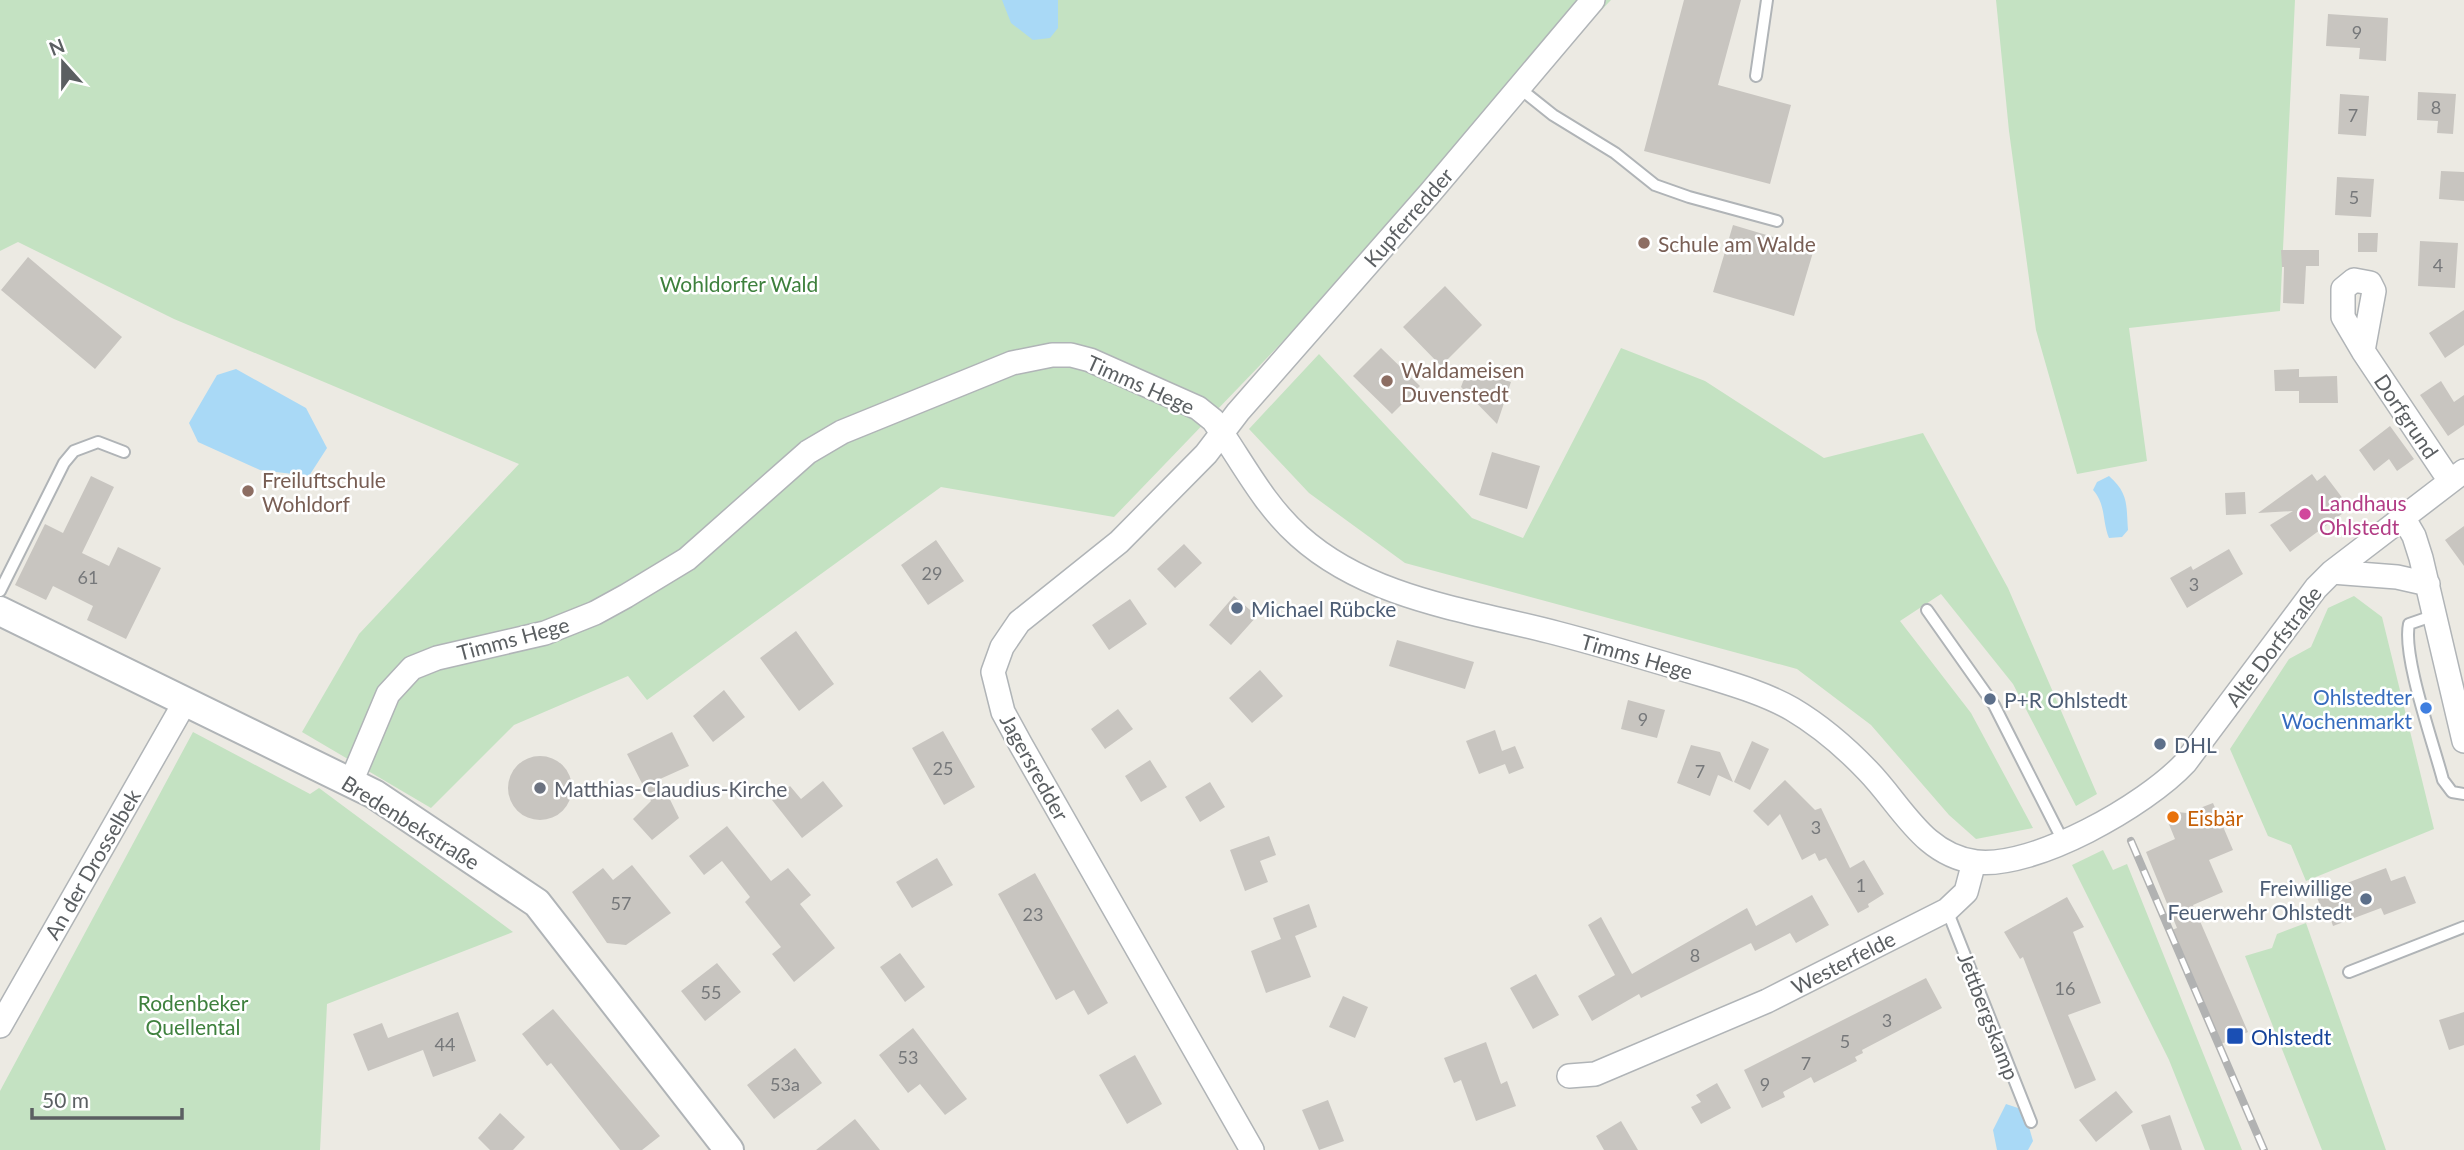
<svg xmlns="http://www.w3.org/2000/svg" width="2464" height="1150" font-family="Lato,sans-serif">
<rect width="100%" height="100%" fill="#eceae3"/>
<path fill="#c4e2c2" d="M 0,0 L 1611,0 L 1114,517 L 941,487 L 647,700 L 628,676 L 514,725 L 431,808 L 302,732 L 359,634 L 519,464 L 174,319 L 18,242 L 0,251 Z
M 1996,0 L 2295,0 L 2280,311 L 2129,328 L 2147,461 L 2077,474 L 2036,330 L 2009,131 Z
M 1621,348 L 1705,381 L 1824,458 L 1923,433 L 2008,588 L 2097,794 L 2076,806 L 2013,684 L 1941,594 L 1900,621 L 1971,713 L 2033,828 L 1976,839 L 1949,815 L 1871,725 L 1797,669 L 1405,563 L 1309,493 L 1249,429 L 1319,354 L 1472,518 L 1523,538 Z
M 2354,596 L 2382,617 L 2434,829 L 2306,881 L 2291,845 L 2268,836 L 2230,749 L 2289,659 L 2311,647 L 2328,608 Z
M 193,732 L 310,794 L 319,788 L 513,932 L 327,1004 L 320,1150 L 0,1150 L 0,1091 Z
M 2103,850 L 2113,870 L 2127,864 L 2242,1150 L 2205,1150 L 2169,1060 L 2072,865 Z
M 2306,923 L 2386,1150 L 2322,1150 L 2245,956 L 2272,948 L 2277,934 Z"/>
<path fill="#a9d9f6" d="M 1002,0 L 1058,0 L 1058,28 L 1050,38 L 1033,40 L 1011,23 Z
M 236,369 L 306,408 L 327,448 L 309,476 L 260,470 L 198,442 L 189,423 L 217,375 Z
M 2109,476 C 2129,494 2126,504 2128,530 L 2122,537 L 2109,538 C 2102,521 2106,504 2093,490 L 2097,482 Z
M 2006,1104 L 2024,1110 L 2033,1141 L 2028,1150 L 1997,1150 L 1993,1130 Z"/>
<path fill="#c8c5c0" d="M 1684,0 L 1741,0 L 1718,85 L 1791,105 L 1770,184 L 1644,151 Z
M 2328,14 L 2388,18 L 2386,61 L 2359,59 L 2360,48 L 2326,46 Z
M 2418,92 L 2456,94 L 2453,134 L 2437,133 L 2438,121 L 2417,120 Z
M 2340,94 L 2369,96 L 2366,136 L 2338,134 Z
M 2441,171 L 2464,172 L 2464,201 L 2439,199 Z
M 2337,177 L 2374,179 L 2371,217 L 2335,215 Z
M 1733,225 L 1814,249 L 1794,316 L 1713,292 Z
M 2358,233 L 2378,233 L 2377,252 L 2358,252 Z
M 2420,241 L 2458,243 L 2455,288 L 2418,286 Z
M 2281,250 L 2319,250 L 2319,266 L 2306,266 L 2304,304 L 2283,303 L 2284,267 L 2282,267 Z
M 28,257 L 122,337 L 95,369 L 1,290 Z
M 1445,286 L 1482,325 L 1441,366 L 1403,327 Z
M 2464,310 L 2464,345 L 2445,358 L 2429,333 Z
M 1381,348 L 1420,386 L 1392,414 L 1353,376 Z
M 1468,368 L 1511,382 L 1497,424 L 1461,387 Z
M 2299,369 L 2299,377 L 2337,376 L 2338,403 L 2299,403 L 2299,391 L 2275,391 L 2274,370 Z
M 2441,381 L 2454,402 L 2464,395 L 2464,425 L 2448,436 L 2420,395 Z
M 2390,426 L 2414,459 L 2397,471 L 2389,459 L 2374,471 L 2359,450 Z
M 1492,452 L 1540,466 L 1527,509 L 1479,495 Z
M 2312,474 L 2317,481 L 2325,475 L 2350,508 L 2290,552 L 2270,525 L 2293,511 L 2258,513 Z
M 91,476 L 114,487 L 82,553 L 109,566 L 118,547 L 161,568 L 126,639 L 87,620 L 93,606 L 53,586 L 46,600 L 15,585 L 45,524 L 63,533 Z
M 2245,492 L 2246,514 L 2226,515 L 2225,493 Z
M 2464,526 L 2464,566 L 2445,540 Z
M 936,540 L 964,581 L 928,605 L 901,565 Z
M 1184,544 L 1202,563 L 1175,588 L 1157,569 Z
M 2229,549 L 2243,574 L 2187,608 L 2170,578 L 2191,566 L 2193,570 Z
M 1234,596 L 1257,616 L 1231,645 L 1209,625 Z
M 1130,599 L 1147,624 L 1109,650 L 1092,625 Z
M 796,631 L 834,684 L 799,711 L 760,658 Z
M 1397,640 L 1474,662 L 1465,689 L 1389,666 Z
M 1260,670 L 1283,696 L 1252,723 L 1229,698 Z
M 724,690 L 745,717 L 713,742 L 693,716 Z
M 1628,700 L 1665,710 L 1657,738 L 1621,729 Z
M 1118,709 L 1133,729 L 1105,749 L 1091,729 Z
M 1495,730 L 1502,751 L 1515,746 L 1524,768 L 1509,774 L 1505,764 L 1479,774 L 1466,741 Z
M 943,731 L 975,787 L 944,805 L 912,748 Z
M 672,732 L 689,766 L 660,779 L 679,818 L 652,840 L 633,819 L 651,801 L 627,754 Z
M 1752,741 L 1769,749 L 1750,790 L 1734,782 Z
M 1691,745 L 1720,752 L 1733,782 L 1718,775 L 1710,796 L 1677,783 Z
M508 788a32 32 0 1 1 64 0a32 32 0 1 1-64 0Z
M 1150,760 L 1167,787 L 1141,802 L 1125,776 Z
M 1785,780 L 1815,810 L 1821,808 L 1850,868 L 1864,860 L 1884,894 L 1868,904 L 1869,907 L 1858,913 L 1826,858 L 1819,861 L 1815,853 L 1802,860 L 1780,814 L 1768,826 L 1753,811 Z
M 823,781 L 843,806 L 802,838 L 772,800 L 790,786 L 801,799 Z
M 1210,782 L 1225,807 L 1200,822 L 1185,797 Z
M 2213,803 L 2233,850 L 2209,860 L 2223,892 L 2193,905 L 2248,1032 L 2221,1044 L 2172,930 L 2177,928 L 2146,852 L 2175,839 L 2166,817 L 2177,812 L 2187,813 Z
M 727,826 L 771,881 L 788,868 L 811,895 L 800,904 L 835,948 L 794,982 L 772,954 L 781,947 L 745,902 L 750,897 L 722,861 L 704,875 L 689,856 Z
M 1269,836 L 1276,855 L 1260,861 L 1268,882 L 1245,891 L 1230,850 Z
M 937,858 L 953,885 L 912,908 L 896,882 Z
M 632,865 L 671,913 L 626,945 L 607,943 L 572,892 L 603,868 L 613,880 Z
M 2386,868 L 2391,881 L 2405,876 L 2416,903 L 2384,915 L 2381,908 L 2333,926 L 2329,914 L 2324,915 L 2316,895 Z
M 1035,873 L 1108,1003 L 1088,1015 L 1074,990 L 1056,1000 L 998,894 Z
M 1812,895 L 1829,925 L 1796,943 L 1790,933 L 1755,951 L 1751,943 L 1641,998 L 1639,994 L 1592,1021 L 1578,996 L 1615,975 L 1588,925 L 1601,917 L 1632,974 L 1747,908 L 1756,926 Z
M 2067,897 L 2084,927 L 2073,932 L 2101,1003 L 2068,1015 L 2096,1080 L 2075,1089 L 2023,957 L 2020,959 L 2004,932 Z
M 1309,904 L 1317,927 L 1295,936 L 1311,977 L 1266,993 L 1251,951 L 1281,939 L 1273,918 Z
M 900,953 L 925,987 L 905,1002 L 880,967 Z
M 717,963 L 741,992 L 705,1021 L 681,991 Z
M 1536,974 L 1559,1015 L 1533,1029 L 1510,988 Z
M 1926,978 L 1942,1008 L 1862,1050 L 1863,1053 L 1855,1057 L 1857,1061 L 1814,1083 L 1811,1077 L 1783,1092 L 1785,1097 L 1762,1108 L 1744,1070 Z
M 1343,996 L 1368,1007 L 1355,1038 L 1329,1027 Z
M 553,1009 L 660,1136 L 642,1150 L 620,1150 L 551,1063 L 547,1066 L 522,1034 Z
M 458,1012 L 476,1061 L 433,1077 L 423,1050 L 368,1071 L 353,1034 L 382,1023 L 388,1038 Z
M 2464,1012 L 2464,1045 L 2449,1050 L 2439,1020 Z
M 913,1028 L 967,1099 L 945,1115 L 920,1084 L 908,1093 L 879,1055 Z
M 1486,1042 L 1501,1084 L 1507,1081 L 1516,1106 L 1476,1121 L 1461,1080 L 1454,1083 L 1444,1058 Z
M 795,1048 L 822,1083 L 774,1119 L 747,1085 Z
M 1135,1055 L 1162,1104 L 1127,1124 L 1099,1075 Z
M 1717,1083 L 1731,1108 L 1701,1124 L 1691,1107 L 1701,1102 L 1696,1095 Z
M 2116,1091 L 2133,1112 L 2096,1142 L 2079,1120 Z
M 1328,1100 L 1344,1141 L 1319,1150 L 1302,1110 Z
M 500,1113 L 525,1137 L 513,1150 L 490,1150 L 478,1138 Z
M 2170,1115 L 2182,1150 L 2150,1150 L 2141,1125 Z
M 855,1119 L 880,1150 L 816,1150 Z
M 1621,1121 L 1638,1150 L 1604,1150 L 1596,1136 Z"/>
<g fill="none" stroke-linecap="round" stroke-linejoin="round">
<g stroke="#b0b4b7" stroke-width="14">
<path id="service" d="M 1756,76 L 1767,0
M 1518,87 L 1553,115 L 1615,153 L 1655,185 L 1689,197 L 1777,221
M 0,591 L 64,463 L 74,451 L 98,442 L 124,452
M 1927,610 L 1994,705 L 2063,841
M 2435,615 L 2409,624 C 2402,656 2434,745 2443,780 L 2452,792 L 2464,794
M 1947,910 L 2031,1122
M 2349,972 L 2464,927"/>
</g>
<g stroke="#b0b4b7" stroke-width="26">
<path id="minor" d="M 2363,351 L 2343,317 L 2343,289 L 2354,280 L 2370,283 L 2374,291 L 2363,351 L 2450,481
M 2403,517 L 2414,536 L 2421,558 L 2464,741
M 2332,572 L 2397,577 L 2428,584
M 351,782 L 388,694 L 412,668 L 437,658 L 545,633 L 595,613 L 626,596 L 687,559 L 808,452 L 842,432 L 1012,363 L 1052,355 L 1071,355 L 1090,360 L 1198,408 L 1213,420 C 1241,459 1262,503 1299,536 C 1369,599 1468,610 1556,633 C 1606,646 1656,661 1706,676 C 1735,685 1766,694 1792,709 C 1819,725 1847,749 1868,771 C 1902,806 1923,855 1976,862 C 2034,869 2146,805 2185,763 L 2316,588 L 2332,572 L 2464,471
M 0,1026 L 185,702
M 1569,1076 L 1595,1074 L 1767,1001 L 1947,910 L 1966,892 L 1974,862
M 1252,1150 L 1021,745 L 1003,712 L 993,672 L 1002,647 L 1019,622 L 1119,542 L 1206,454 L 1238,412 L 1430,193 L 1593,0"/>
</g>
<g stroke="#b0b4b7" stroke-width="32">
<path id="tertiary" d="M 0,611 L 374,794 L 537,903 L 729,1150"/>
</g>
<use href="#service" stroke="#fff" stroke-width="10"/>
<use href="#minor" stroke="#fff" stroke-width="23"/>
<use href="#tertiary" stroke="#fff" stroke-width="28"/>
<g stroke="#b1b2b2" stroke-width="8">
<path id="rail" d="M 2131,841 L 2264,1150"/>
</g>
<use href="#rail" stroke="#fff" stroke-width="5" stroke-dasharray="16" stroke-linecap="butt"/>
</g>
<g fill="#8d6e63" stroke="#fff" stroke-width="2.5">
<circle cx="1644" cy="243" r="7"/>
<circle cx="1387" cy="381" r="7"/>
<circle cx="248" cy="491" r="7"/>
</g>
<circle fill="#d1479c" stroke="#fff" stroke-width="2.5" cx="2305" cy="514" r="7"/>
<g fill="#5c6f8a" stroke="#fff" stroke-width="2.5">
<circle cx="1237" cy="608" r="7"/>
<circle cx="1990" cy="699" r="7"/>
<circle cx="2160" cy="744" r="7"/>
<circle cx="2366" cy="899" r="7"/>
</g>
<circle fill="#3f7fe0" stroke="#fff" stroke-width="2.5" cx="2426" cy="708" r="7"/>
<circle fill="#6b7280" stroke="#fff" stroke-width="2.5" cx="540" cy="788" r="7"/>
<circle fill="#e8710a" stroke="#fff" stroke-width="2.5" cx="2173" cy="817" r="7"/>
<rect fill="#1a4fb4" stroke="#fff" stroke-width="2.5" x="2226" y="1027" width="18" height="18" rx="3.5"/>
<g text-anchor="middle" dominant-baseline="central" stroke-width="5" stroke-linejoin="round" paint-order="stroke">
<g font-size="18" fill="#76787a">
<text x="2357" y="32">9</text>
<text x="2436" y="107">8</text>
<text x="2353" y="115">7</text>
<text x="2354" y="197">5</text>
<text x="2438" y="265">4</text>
<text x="932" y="573">29</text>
<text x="88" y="577">61</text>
<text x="2194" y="584">3</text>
<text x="1643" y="719">9</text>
<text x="943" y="768">25</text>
<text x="1700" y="771">7</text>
<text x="1816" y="827">3</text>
<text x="1861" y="885">1</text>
<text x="621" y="903">57</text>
<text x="1033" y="914">23</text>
<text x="1695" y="955">8</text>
<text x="2065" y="988">16</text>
<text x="711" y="992">55</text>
<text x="1887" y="1020">3</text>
<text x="1845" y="1041">5</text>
<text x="445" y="1044">44</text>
<text x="908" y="1057">53</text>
<text x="1806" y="1063">7</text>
<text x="785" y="1084">53a</text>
<text x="1765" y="1084">9</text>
</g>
<g font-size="21" fill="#5b5f62" stroke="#fff">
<text transform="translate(1408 217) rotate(-49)">Kupferredder</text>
<text transform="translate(1141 384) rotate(24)">Timms Hege</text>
<text transform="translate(2407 416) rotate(56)">Dorfgrund</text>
<text transform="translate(513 638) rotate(-15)">Timms Hege</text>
<text transform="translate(2273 646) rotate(-53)">Alte Dorfstraße</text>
<text transform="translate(1637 656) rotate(16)">Timms Hege</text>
<text transform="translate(1035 767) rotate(61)">Jagersredder</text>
<text transform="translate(411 822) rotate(32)">Bredenbekstraße</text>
<text transform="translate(92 864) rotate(-60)">An der Drosselbek</text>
<text transform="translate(1843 962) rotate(-27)">Westerfelde</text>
<text transform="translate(1989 1016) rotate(69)">Jettbergskamp</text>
</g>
<g font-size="21" fill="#785e54" stroke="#fff" text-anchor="start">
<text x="1658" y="243">Schule am Walde</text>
<text x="1401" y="369">Waldameisen<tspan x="1401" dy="24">Duvenstedt</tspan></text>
<text x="262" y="479">Freiluftschule<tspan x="262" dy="24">Wohldorf</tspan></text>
</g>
<g font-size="21" fill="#3e803d" stroke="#fff">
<text x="739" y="283">Wohldorfer Wald</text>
<text x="193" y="1002">Rodenbeker<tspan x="193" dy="24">Quellental</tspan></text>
</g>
<g font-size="21" fill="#b23c85" stroke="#fff" text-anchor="start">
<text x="2319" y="502">Landhaus<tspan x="2319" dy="24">Ohlstedt</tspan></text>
</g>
<g font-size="21" fill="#4e5e75" stroke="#fff" text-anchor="start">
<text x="1251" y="608">Michael Rübcke</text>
<text x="2004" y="699">P+R Ohlstedt</text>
<text x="2174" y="744">DHL</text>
<text x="2352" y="887" text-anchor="end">Freiwillige<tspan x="2352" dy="24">Feuerwehr Ohlstedt</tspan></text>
</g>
<g font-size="21" fill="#366cbe" stroke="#fff" text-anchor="end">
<text x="2412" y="696">Ohlstedter<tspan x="2412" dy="24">Wochenmarkt</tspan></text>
</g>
<g font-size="21" fill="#5b616d" stroke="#fff" text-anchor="start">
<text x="554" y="788">Matthias-Claudius-Kirche</text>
</g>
<g font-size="21" fill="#c56008" stroke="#fff" text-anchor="start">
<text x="2187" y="817">Eisbär</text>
</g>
<g font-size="21" fill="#164399" stroke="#fff" text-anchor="start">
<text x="2251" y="1036">Ohlstedt</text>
</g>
</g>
<g transform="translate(63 63) rotate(339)" stroke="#ffffff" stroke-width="5" paint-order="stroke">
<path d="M0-5L12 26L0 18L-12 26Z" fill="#5b5f62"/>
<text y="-10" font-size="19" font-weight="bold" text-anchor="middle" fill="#5b5f62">N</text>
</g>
<path d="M32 1108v10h150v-10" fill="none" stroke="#5b5f62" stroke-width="3.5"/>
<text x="42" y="1108" font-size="21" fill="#5b5f62" stroke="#ffffff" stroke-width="5" paint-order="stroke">50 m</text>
</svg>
